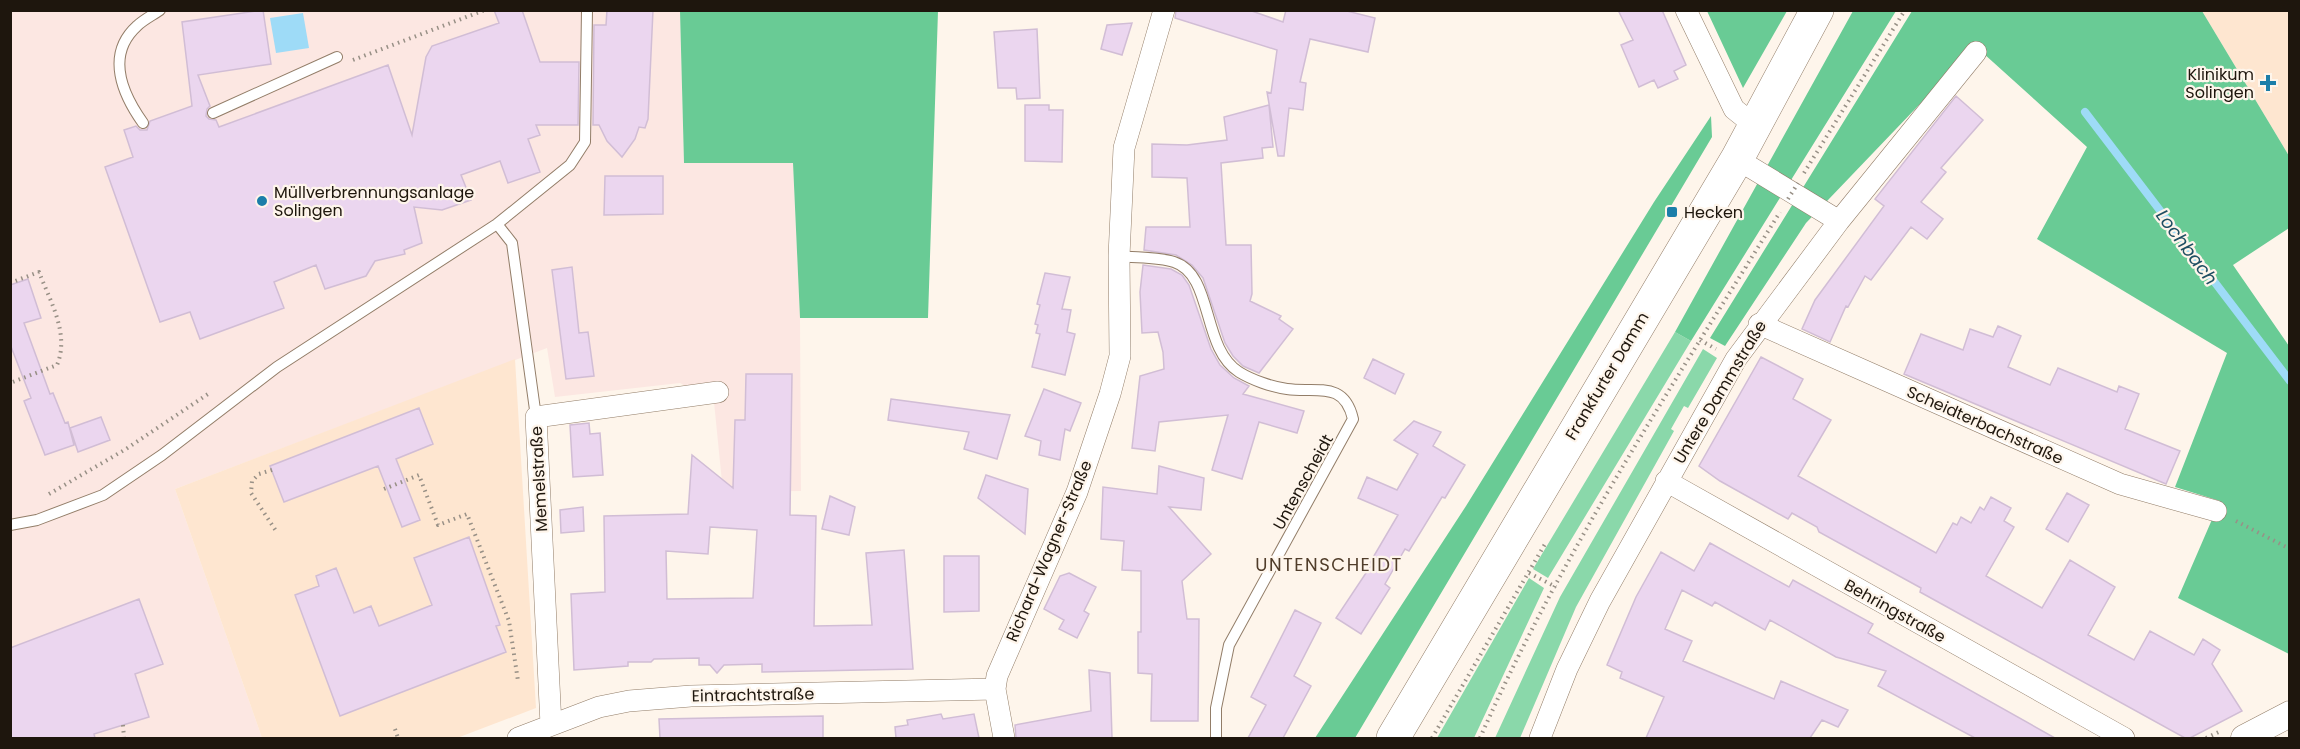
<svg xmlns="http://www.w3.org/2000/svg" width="2300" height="749" font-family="Poppins,sans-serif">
<rect width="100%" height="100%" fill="#fef5eb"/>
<path fill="#fce7e2" d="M 10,11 L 680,11 L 684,163 L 793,163 L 800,318 L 801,491 L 723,492 L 714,402 L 680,383 L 555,397 L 547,348 L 175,489 L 262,738 L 11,738 Z"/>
<path fill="#fee6d0" d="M 2202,11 L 2289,11 L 2289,156 Z
M 515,359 L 536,708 L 457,738 L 262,738 L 175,489 Z"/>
<path fill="#8ad8aa" d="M 1675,332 L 1691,341 L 1548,578 L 1533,569 Z
M 1703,349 L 1717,358 L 1688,408 L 1684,406 L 1671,429 L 1674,431 L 1576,607 L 1520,738 L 1495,738 L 1560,597 Z
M 1529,578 L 1544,588 L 1474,738 L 1437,738 Z"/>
<path fill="#69cb95" d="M 680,11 L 938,11 L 928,318 L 800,318 L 793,163 L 684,163 Z
M 1707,11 L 1787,11 L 1743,88 Z
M 1853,11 L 1896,11 L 1691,341 L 1675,332 Z
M 1912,11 L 2202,11 L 2289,156 L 2289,228 L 2233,265 L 2289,346 L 2289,654 L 2178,598 L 2220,501 L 2175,487 L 2227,353 L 2037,239 L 2087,147 L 1973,44 L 1940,83 L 1806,223 L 1725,346 L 1710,338 Z
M 1711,116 L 1712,137 L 1355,738 L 1315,738 L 1466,506 L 1654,202 Z"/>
<path fill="#9edbf7" d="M 303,13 L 309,48 L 276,53 L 270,18 Z"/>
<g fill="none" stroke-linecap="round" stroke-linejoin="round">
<path stroke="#9edbf7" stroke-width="8" d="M 2085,112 L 2290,381"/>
</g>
<path fill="#ebd6ef" stroke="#d1bdd5" stroke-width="1.5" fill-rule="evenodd" d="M 263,10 L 271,64 L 198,75 L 210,106 L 207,109 L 206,116 L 209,119 L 216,120 L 219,127 L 388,65 L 412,135 L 426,57 L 432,46 L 499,23 L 494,10 L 522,10 L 540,62 L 579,62 L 578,125 L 536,125 L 540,135 L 528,139 L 540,172 L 508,183 L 500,161 L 461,175 L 471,200 L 442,210 L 414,207 L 422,243 L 404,250 L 405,254 L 375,261 L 366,276 L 325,289 L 316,265 L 274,282 L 284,308 L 200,339 L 190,312 L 160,322 L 105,167 L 133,157 L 124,130 L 136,126 L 140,130 L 147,130 L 150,121 L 192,106 L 182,22 Z
M 607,10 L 653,10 L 648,119 L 645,128 L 639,127 L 635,139 L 622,157 L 607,141 L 599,125 L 593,125 L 594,25 L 606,25 Z
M 1176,10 L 1249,10 L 1283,22 L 1286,10 L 1343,10 L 1375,18 L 1368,52 L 1310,39 L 1300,82 L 1306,83 L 1303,110 L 1289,108 L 1284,156 L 1278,156 L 1267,92 L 1271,93 L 1277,50 L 1175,18 Z
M 1618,10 L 1662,10 L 1686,65 L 1674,71 L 1678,79 L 1658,88 L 1654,80 L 1639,87 L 1621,45 L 1633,40 Z
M 1132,23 L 1122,55 L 1101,49 L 1107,25 Z
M 1037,29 L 1040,98 L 1017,99 L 1016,88 L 998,88 L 994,32 Z
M 1956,96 L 1983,120 L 1941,168 L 1946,172 L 1921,202 L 1943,219 L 1927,239 L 1911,227 L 1871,280 L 1865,276 L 1848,307 L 1846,306 L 1830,342 L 1802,329 L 1815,300 L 1884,206 L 1875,199 Z
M 1025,105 L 1049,105 L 1049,110 L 1063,110 L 1062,162 L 1025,161 Z
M 1269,105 L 1273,147 L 1262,148 L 1263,158 L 1221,163 L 1226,245 L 1251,245 L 1252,294 L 1250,301 L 1281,316 L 1279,319 L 1293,329 L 1259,373 L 1243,366 L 1233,356 L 1225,343 L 1203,278 L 1192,265 L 1176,255 L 1144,250 L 1146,227 L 1190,227 L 1187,178 L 1152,177 L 1152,144 L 1187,145 L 1227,140 L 1224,117 Z
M 605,176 L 663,176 L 663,214 L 604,215 Z
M 1143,265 L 1171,269 L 1182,275 L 1189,285 L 1211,349 L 1220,365 L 1234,378 L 1249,386 L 1243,394 L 1304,411 L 1297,433 L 1259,422 L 1242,479 L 1212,470 L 1228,415 L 1159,422 L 1155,451 L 1132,448 L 1140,376 L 1164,369 L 1163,352 L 1158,332 L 1142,333 L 1140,292 Z
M 572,267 L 579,333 L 588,332 L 594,376 L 566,379 L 552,270 Z
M 1045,273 L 1070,277 L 1062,309 L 1071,310 L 1067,332 L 1075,334 L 1065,375 L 1032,367 L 1040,334 L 1036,333 L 1038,325 L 1035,324 L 1040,305 L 1037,304 Z
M 28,279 L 41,318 L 24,323 L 50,394 L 53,393 L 65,423 L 68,422 L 74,445 L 45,455 L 24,401 L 31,398 L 10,344 L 10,285 Z
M 1998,326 L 2021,336 L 2008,367 L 2050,385 L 2058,368 L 2117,392 L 2119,386 L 2139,394 L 2125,429 L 2180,451 L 2166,484 L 1904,374 L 1921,334 L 1963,350 L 1970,329 L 1993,337 Z
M 1761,357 L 1803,379 L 1793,399 L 1831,420 L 1798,476 L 1936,553 L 1953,523 L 1957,525 L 1961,517 L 1971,523 L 1980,507 L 1984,510 L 1991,497 L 2011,508 L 2004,521 L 2014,527 L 1986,576 L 2042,608 L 2070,560 L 2115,587 L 2088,635 L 2134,660 L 2150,631 L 2194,655 L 2203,639 L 2220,650 L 2212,664 L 2242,711 L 2190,738 L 2185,738 L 1920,592 L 1921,588 L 1819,532 L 1817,527 L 1792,513 L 1788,519 L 1720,481 L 1699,466 Z
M 1373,359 L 1404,374 L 1395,394 L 1364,378 Z
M 746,374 L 792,374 L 790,515 L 816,516 L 814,626 L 872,625 L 866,553 L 904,550 L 913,669 L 762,672 L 762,664 L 724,665 L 717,673 L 710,665 L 699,665 L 699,658 L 654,659 L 651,662 L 628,662 L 628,666 L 574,670 L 571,594 L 605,592 L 604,516 L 688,514 L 692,455 L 733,488 L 735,420 L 745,420 ZM 710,527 L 757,530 L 753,598 L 667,599 L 666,551 L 708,554 Z
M 1044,389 L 1081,403 L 1070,431 L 1065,429 L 1060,460 L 1039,455 L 1041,441 L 1025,436 Z
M 891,399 L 1010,415 L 997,459 L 964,449 L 969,432 L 888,420 Z
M 419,408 L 433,444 L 396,459 L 420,520 L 402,527 L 378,466 L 284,502 L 270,466 Z
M 101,417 L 110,440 L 78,452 L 70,428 Z
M 1414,421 L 1441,432 L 1433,446 L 1465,465 L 1445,498 L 1442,497 L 1409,551 L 1405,549 L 1385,584 L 1390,588 L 1361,634 L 1336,618 L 1370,567 L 1368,566 L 1398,515 L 1358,498 L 1367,477 L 1397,490 L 1418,454 L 1394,440 Z
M 589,423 L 590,434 L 600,433 L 603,475 L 573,477 L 570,425 Z
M 1159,466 L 1204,478 L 1201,510 L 1169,507 L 1211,554 L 1182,581 L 1187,619 L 1199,619 L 1198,721 L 1151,721 L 1152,674 L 1138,673 L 1138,632 L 1141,632 L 1141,571 L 1122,570 L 1124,541 L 1101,539 L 1103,487 L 1157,494 Z
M 986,475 L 1028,489 L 1025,534 L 978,498 Z
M 2067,493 L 2089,505 L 2068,542 L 2046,529 Z
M 830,496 L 855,507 L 849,535 L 822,529 Z
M 583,507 L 584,531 L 561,533 L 560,510 Z
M 469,537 L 500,625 L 496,626 L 506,652 L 340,716 L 295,595 L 319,586 L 316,576 L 336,568 L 354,613 L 371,606 L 379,626 L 432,605 L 414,558 Z
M 1710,543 L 1789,587 L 1793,580 L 1873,624 L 1868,633 L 2055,738 L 1975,738 L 1878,686 L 1886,671 L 1836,657 L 1770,620 L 1765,630 L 1715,602 L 1712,606 L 1682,590 L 1665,629 L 1692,641 L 1683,661 L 1774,699 L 1781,681 L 1848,710 L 1838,727 L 1822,720 L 1810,738 L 1646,738 L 1664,697 L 1620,678 L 1622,672 L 1607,665 L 1636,597 L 1661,552 L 1694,571 Z
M 944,556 L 979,556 L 979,611 L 944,612 Z
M 1069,573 L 1096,587 L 1084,611 L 1089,614 L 1077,638 L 1059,629 L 1064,620 L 1044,609 L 1060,576 Z
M 139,599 L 163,664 L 135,674 L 149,717 L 94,734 L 95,738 L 10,738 L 10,648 Z
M 1295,610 L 1321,623 L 1294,676 L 1311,686 L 1283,738 L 1248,738 L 1266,705 L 1251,697 Z
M 1089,670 L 1110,673 L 1112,738 L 1016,738 L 1015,725 L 1091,711 Z
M 941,714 L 943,719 L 974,714 L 979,738 L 896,738 L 895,727 L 908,725 L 907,720 Z
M 823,716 L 823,738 L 660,738 L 659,719 Z"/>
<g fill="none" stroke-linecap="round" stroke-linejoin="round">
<g stroke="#927d68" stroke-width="12">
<path id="service" d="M 213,113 L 337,57
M 143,123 C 123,95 105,55 137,26 C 143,20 153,15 160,10
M 497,224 L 512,243 L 536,417
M 1119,256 C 1136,258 1158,257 1174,262 C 1214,275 1201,348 1239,372 C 1252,380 1272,387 1287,389 C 1316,393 1344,380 1353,419 L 1229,645 L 1216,708 L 1216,738
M 10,525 L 37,520 L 103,495 L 162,455 L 277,367 L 497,224 L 570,165 L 585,142 L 587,10"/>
</g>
<g stroke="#927d68" stroke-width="22">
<path id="minor" d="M 1686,10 L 1734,109 L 1754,125
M 1737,159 L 1839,221
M 1759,324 L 2120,484 L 2216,511
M 1666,481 L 2124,738
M 551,725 L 536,417 L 718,392
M 518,738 L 599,707 L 629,701 L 691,696 L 995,689
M 1004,738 L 995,689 L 997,676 L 1077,492 L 1110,394 L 1120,356 L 1119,256 L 1124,148 L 1164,10
M 1540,738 L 1567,669 L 1600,601 L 1736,359 L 1839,221 L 1976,52"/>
</g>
<g stroke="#927d68" stroke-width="27">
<path id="tertiary" d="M 2244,738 L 2290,714"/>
</g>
<g stroke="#927d68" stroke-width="34">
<path id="primary" d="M 1393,738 L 1737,159 L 1817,10"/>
</g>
<path stroke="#989086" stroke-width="4" stroke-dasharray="1.5 4.5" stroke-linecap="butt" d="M 353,60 L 485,10
M 1804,173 L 1905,10
M 10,283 L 39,272 C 50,301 70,334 57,365 L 10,383
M 1700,340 L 1716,349
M 272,470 L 259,474 L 252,481 L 251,493 L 276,531
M 384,489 L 419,475 L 438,525 L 467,514 L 509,621 L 518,681
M 49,494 L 126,449 L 208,394
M 2236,521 L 2290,549
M 1529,573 L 1556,587
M 123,725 L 124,738
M 395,729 L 398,738
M 1432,738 L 1545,544
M 1480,738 C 1561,554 1674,383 1780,212
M 2206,738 L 2221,731"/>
<use href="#service" stroke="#fff" stroke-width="10"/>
<use href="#minor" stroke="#fff" stroke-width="21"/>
<use href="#tertiary" stroke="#fff" stroke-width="26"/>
<use href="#primary" stroke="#fff" stroke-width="33"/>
<path stroke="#989086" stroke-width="4" stroke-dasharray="1.5 4.5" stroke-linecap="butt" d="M 1788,199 L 1798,183"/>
</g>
<g fill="#1b7ea9" stroke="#fef5eb" stroke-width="2">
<path d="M2265 74h6v6h6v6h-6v6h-6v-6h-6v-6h6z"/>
<circle cx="262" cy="201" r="6"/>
<rect x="1666" y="206" width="12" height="12" rx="3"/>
</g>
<g text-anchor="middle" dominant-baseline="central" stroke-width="4.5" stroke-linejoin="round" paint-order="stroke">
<g font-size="16" fill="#1e160d" stroke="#fef5eb" text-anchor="start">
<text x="2254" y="74" text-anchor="end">Klinikum<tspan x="2254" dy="18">Solingen</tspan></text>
<text x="274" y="192">Müllverbrennungsanlage<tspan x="274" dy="18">Solingen</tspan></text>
<text x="1684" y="212">Hecken</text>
</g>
<g font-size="16" fill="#1e160d" stroke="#fef5eb">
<text transform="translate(1607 376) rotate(-59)">Frankfurter Damm</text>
<text transform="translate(1720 392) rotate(-59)">Untere Dammstraße</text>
<text transform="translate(1985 425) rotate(24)">Scheidterbachstraße</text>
<text transform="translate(539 479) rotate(-93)">Memelstraße</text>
<text transform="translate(1303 482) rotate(-61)">Untenscheidt</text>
<text transform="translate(1049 551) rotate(-67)">Richard-Wagner-Straße</text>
<text transform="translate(1895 611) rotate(29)">Behringstraße</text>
<text transform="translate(753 695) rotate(-1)">Eintrachtstraße</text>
</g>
<g font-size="18" font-style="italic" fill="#1f4f63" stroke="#fef5eb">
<text transform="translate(2187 247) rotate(53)">Lochbach</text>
</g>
<g font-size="18" letter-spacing="1.5" fill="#503d2a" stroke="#fef5eb">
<text x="1329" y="564">UNTENSCHEIDT</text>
</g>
</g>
<rect width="2300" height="749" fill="none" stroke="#1e160d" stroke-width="24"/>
</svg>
